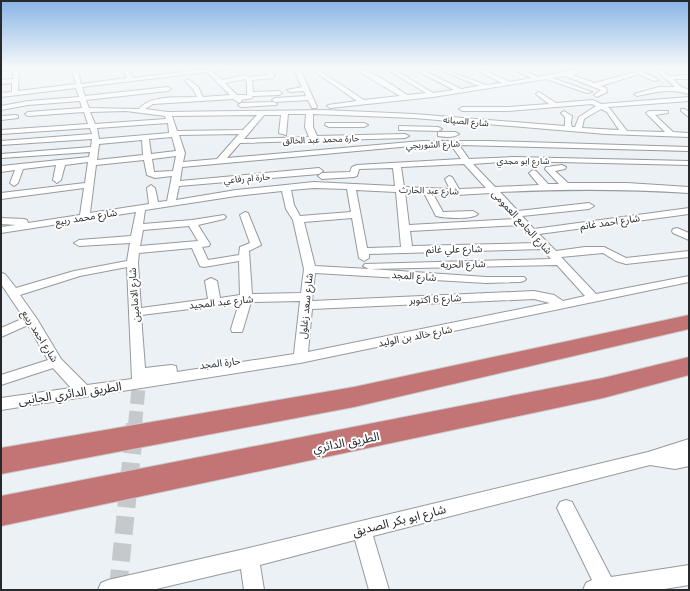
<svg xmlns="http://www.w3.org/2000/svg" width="690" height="591" font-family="Lora,'Noto Sans Arabic',serif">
<rect width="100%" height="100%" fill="#ecf1f5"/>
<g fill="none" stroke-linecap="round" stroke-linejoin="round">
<path stroke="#c5c9cc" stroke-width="14" stroke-dasharray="14 7" stroke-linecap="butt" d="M 135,425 L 139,383"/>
<path stroke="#c5c9cc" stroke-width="18" stroke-dasharray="18 9" stroke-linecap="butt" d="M 118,588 L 135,424"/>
<g stroke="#969a9e" stroke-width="2">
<path id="street" d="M 1,67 L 19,67 L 18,91 L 76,84 L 71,67 L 77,67 L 81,84 L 127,78 L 122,67 L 128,67 L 133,78 L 222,67 L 241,67 L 213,72 L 222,80 L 245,75 L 248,77 L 269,75 L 266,71 L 269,69 L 275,75 L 273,78 L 252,80 L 253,92 L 279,91 L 282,93 L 279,95 L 253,96 L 252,98 L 241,100 L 242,101 L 239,103 L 233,99 L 153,104 L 145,109 L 168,112 L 324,110 L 414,114 L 565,126 L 565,117 L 561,113 L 564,111 L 572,116 L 571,123 L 572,127 L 575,127 L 579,117 L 596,106 L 592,104 L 507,111 L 462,111 L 459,109 L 462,107 L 507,107 L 549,104 L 537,95 L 536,94 L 539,92 L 556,103 L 593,100 L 601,104 L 689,97 L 689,101 L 608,107 L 611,110 L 627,131 L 665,132 L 646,113 L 649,111 L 668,111 L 668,113 L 655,115 L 673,132 L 689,133 L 689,137 L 606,134 L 414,118 L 313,114 L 313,127 L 317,136 L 405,134 L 409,136 L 405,138 L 240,143 L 227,158 L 422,141 L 489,141 L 689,147 L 689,151 L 459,145 L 469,159 L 514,157 L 689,161 L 689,165 L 514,161 L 473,164 L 495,187 L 539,185 L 529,173 L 533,170 L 536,171 L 548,184 L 559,184 L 545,169 L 546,167 L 562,165 L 566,167 L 565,169 L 555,171 L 568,183 L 627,183 L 689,187 L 689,193 C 626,189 564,189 500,192 L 518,211 L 589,203 L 594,206 L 589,209 L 522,216 L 534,229 L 689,208 L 689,214 L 539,234 L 556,251 L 585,247 L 604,247 L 626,258 L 689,251 L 689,257 L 626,264 L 616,261 L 603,253 L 561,257 L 596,294 L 689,276 L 689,282 L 300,363 L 1,410 L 1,398 L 71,388 L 53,368 L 1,385 L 1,375 L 48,360 L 28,325 L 1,337 L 1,328 L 24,318 L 1,284 L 1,273 L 5,274 L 16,288 L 74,271 L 127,261 L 130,243 L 79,246 L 74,243 L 79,240 L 131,236 L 136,212 L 1,233 L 1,227 L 16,225 L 1,224 L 1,218 L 24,219 L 27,220 L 28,223 L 80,215 L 84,188 L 1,199 L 1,193 L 85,183 L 88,162 L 65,165 L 61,180 L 57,183 L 53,180 L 56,165 L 23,169 L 18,183 L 14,186 L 10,183 L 15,170 L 1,172 L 1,166 L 89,157 L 90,152 L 1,158 L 1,154 L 91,147 L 92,139 L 1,145 L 1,141 L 92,134 L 90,128 L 1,134 L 1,130 L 88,124 L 84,112 L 28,116 L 25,114 L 28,112 L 82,108 L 80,101 L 28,105 L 1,110 L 1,106 L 28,101 L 79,97 L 76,88 L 1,97 L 1,93 L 12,92 L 12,83 L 1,84 L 1,80 L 13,79 L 13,69 L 1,71 ZM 207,72 L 230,95 L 203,97 L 198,87 L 188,79 L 185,81 L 193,89 L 197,97 C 180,98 151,94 139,109 L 89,108 L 86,100 L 168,91 L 171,89 L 168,87 L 85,96 L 82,87 ZM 245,79 L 247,83 L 247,95 L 237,95 L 225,83 ZM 601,109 L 607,112 L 619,130 L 582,128 L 584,119 ZM 126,111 L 165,116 L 166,119 L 95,124 L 90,112 ZM 288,114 L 306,114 L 305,127 L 309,137 L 244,139 L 264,115 L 281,115 L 279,133 L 286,135 ZM 257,115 L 243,130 L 177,131 L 172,116 ZM 168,123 L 169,133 L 99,139 L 97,128 ZM 239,134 L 217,159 L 183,162 L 185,153 L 179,135 ZM 172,137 L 176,151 L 151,154 L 149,139 ZM 142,140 L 143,155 L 97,160 L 99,144 ZM 422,145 L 451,145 L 461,159 L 357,165 L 352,167 L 350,172 L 322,173 L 318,176 L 322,179 L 354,177 L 357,176 L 359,169 L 393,168 L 395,186 L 314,182 L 236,190 L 176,200 L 179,186 L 319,174 L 323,171 L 319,168 L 180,181 L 182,167 ZM 176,156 L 173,171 L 154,172 L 152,159 ZM 144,160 L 147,175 L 155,178 L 172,176 L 167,201 L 158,202 L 155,188 L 151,185 L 147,188 L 149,204 L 90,213 L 96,165 ZM 464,164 L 486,188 L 459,189 L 452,177 L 449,176 L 445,179 L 450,189 L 404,187 L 401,167 ZM 314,188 L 347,189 L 351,212 L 300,216 L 294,205 L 291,190 ZM 356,190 L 396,192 L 401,247 L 367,248 ZM 282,191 L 286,209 L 293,220 L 304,269 L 301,293 L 252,294 L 249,251 L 261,245 L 248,213 L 245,212 L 240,215 L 250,243 L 240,247 L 239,255 L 208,260 L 202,247 L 209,246 L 210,244 L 198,225 L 224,219 L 226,217 L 224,215 L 192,220 L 143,224 L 145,210 L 236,196 ZM 405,192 L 424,193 L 436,216 C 444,218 472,220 478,214 L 473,211 L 443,212 L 433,194 L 456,195 L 491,193 L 515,219 L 409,225 ZM 352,218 L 359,258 L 364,261 L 369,258 L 369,254 L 542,249 L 551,259 L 365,264 L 363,266 L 369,269 L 315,266 L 304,222 ZM 520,225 L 536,243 L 412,246 L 410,231 ZM 189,226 L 198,241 L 140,246 L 143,230 ZM 192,248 L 200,266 L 204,267 L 239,261 L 240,295 L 220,298 L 217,281 L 211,278 L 205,281 L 208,299 L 141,308 L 138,263 L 139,253 ZM 557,265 L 585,296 L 563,301 L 554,295 L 534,291 L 312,301 L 315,273 L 486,283 L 520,282 L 524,281 L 526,279 L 524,277 L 486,277 L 370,269 ZM 127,267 L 132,379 L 87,385 L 61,359 L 37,319 L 20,295 L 80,276 ZM 534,299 L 550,303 L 308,352 L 312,309 ZM 300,301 L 294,354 L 177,372 L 176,366 L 171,365 L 145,368 L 141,315 L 239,303 L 231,329 L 232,332 L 242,332 L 243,329 L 251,302 Z
M 292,67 L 297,67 L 302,73 L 317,107 L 316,108 L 312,108 L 308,100 L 275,102 L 272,100 L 275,98 L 306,96 L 304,91 L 290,92 L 287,90 L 302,87 Z
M 308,67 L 314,67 L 364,100 L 400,96 L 351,67 C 367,67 394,86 407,95 L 426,93 L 383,67 L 390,67 L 433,93 L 454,90 L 410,67 L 417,67 L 461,89 L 479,86 L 440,70 L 440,68 L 486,85 L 502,83 L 471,67 L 478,67 L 510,82 L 531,78 L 509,67 L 516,67 L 538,77 L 588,67 L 598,67 L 572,75 L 595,83 L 635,72 L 636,67 L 642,67 L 641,71 L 659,80 L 654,81 L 639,74 L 601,86 L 606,88 L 607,92 L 597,97 L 594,95 L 601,90 L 565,76 L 552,78 L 592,92 L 587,93 L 546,79 L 433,97 L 330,108 L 327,106 L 328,105 L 357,101 Z
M 431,67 L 437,67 L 437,68 L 434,70 Z
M 676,68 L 676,70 L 664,72 L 669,76 L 689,75 L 689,79 L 673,79 L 680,86 L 689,90 L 689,94 C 671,88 655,92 637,96 L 634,94 L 659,87 L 675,87 L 657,71 Z
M 274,102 L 277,104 L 276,105 L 241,107 L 238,105 L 241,103 Z
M 681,109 L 685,109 L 689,112 L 689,117 L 681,111 Z
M 16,115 L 18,116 L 18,118 L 1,120 L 1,116 Z
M 326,123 L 364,123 L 368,125 L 364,127 L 329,127 L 325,125 Z
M 399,126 L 438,127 L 442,129 L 438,131 L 402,130 L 399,130 Z
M 438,132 L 455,132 L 459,134 C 454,138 444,137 438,136 Z
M 677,228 L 689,233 L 689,240 L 673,233 L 672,231 L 673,229 Z
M 689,439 L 689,466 L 675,469 L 650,465 L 373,536 L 389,590 L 369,590 L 355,540 L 260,565 L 264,590 L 244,590 L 241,569 L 152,590 L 98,590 L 101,583 L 108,580 L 249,548 L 648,452 Z
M 566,500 L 572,502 L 611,577 L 689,565 L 689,585 L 658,590 L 583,590 L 586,583 L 592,580 L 557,508 L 560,502 Z"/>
</g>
<g stroke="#cbcccc" stroke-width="2">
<path id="highway" d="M 689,315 L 689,329 L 354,407 L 1,474 L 1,448 L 354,387 Z
M 689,357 L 689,375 L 603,398 L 1,526 L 1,496 L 603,378 Z"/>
</g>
<use href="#street" fill="#fff" fill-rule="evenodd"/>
<use href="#highway" fill="#c37576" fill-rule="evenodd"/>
</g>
<linearGradient id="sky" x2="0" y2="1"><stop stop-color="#88b4e6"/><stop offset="0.45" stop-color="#f6f9fa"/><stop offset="1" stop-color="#f6f9fa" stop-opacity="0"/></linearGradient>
<rect width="690" height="150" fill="url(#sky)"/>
<g text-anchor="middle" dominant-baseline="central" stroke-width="4" stroke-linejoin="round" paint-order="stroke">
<g font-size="9" fill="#27292a" stroke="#fff">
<text transform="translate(466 121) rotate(5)">شارع الصيانه</text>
<text transform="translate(321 139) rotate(-2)">حارة محمد عبد الخالق</text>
<text transform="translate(433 144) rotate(-2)">شارع الشوربجي</text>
<text x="523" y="160">شارع ابو مجدي</text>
<text transform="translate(247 178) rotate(-5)">حارة ام رفاعي</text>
<text transform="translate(429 190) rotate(2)">شارع عبد الحارث</text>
</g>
<g font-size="10" fill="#27292a" stroke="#fff">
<text transform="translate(86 217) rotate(-9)">شارع محمد ربيع</text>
<text transform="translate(522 222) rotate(47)">شارع الجامع العمومى</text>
<text transform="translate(610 222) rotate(-8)">شارع احمد غانم</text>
<text transform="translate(454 249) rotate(-1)">شارع علي غانم</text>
<text transform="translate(463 264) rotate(-1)">شارع الحريه</text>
<text transform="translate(414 276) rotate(4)">شارع المجد</text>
<text transform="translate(134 295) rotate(-94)">شارع الامامين</text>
<text transform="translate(435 299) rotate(-3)">شارع 6 اكتوبر</text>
<text transform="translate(221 302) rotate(-6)">شارع عبد المجيد</text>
<text transform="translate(306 306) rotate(-84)">شارع سعد زغلول</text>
<text transform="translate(40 336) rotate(58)">شارع احمد ربيع</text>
<text transform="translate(415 336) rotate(-11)">شارع خالد بن الوليد</text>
<text transform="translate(220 363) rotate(-7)">حارة المجد</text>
</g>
<g font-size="12" fill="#27292a" stroke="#fff">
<text transform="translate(70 393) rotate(-8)">الطريق الدائري الجانبى</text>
<text transform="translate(346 442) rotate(-11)">الطريق الدائري</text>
<text transform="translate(399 520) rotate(-14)">شارع ابو بكر الصديق</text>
</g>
</g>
<rect width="690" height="591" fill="none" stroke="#27292a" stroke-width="4"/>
</svg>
